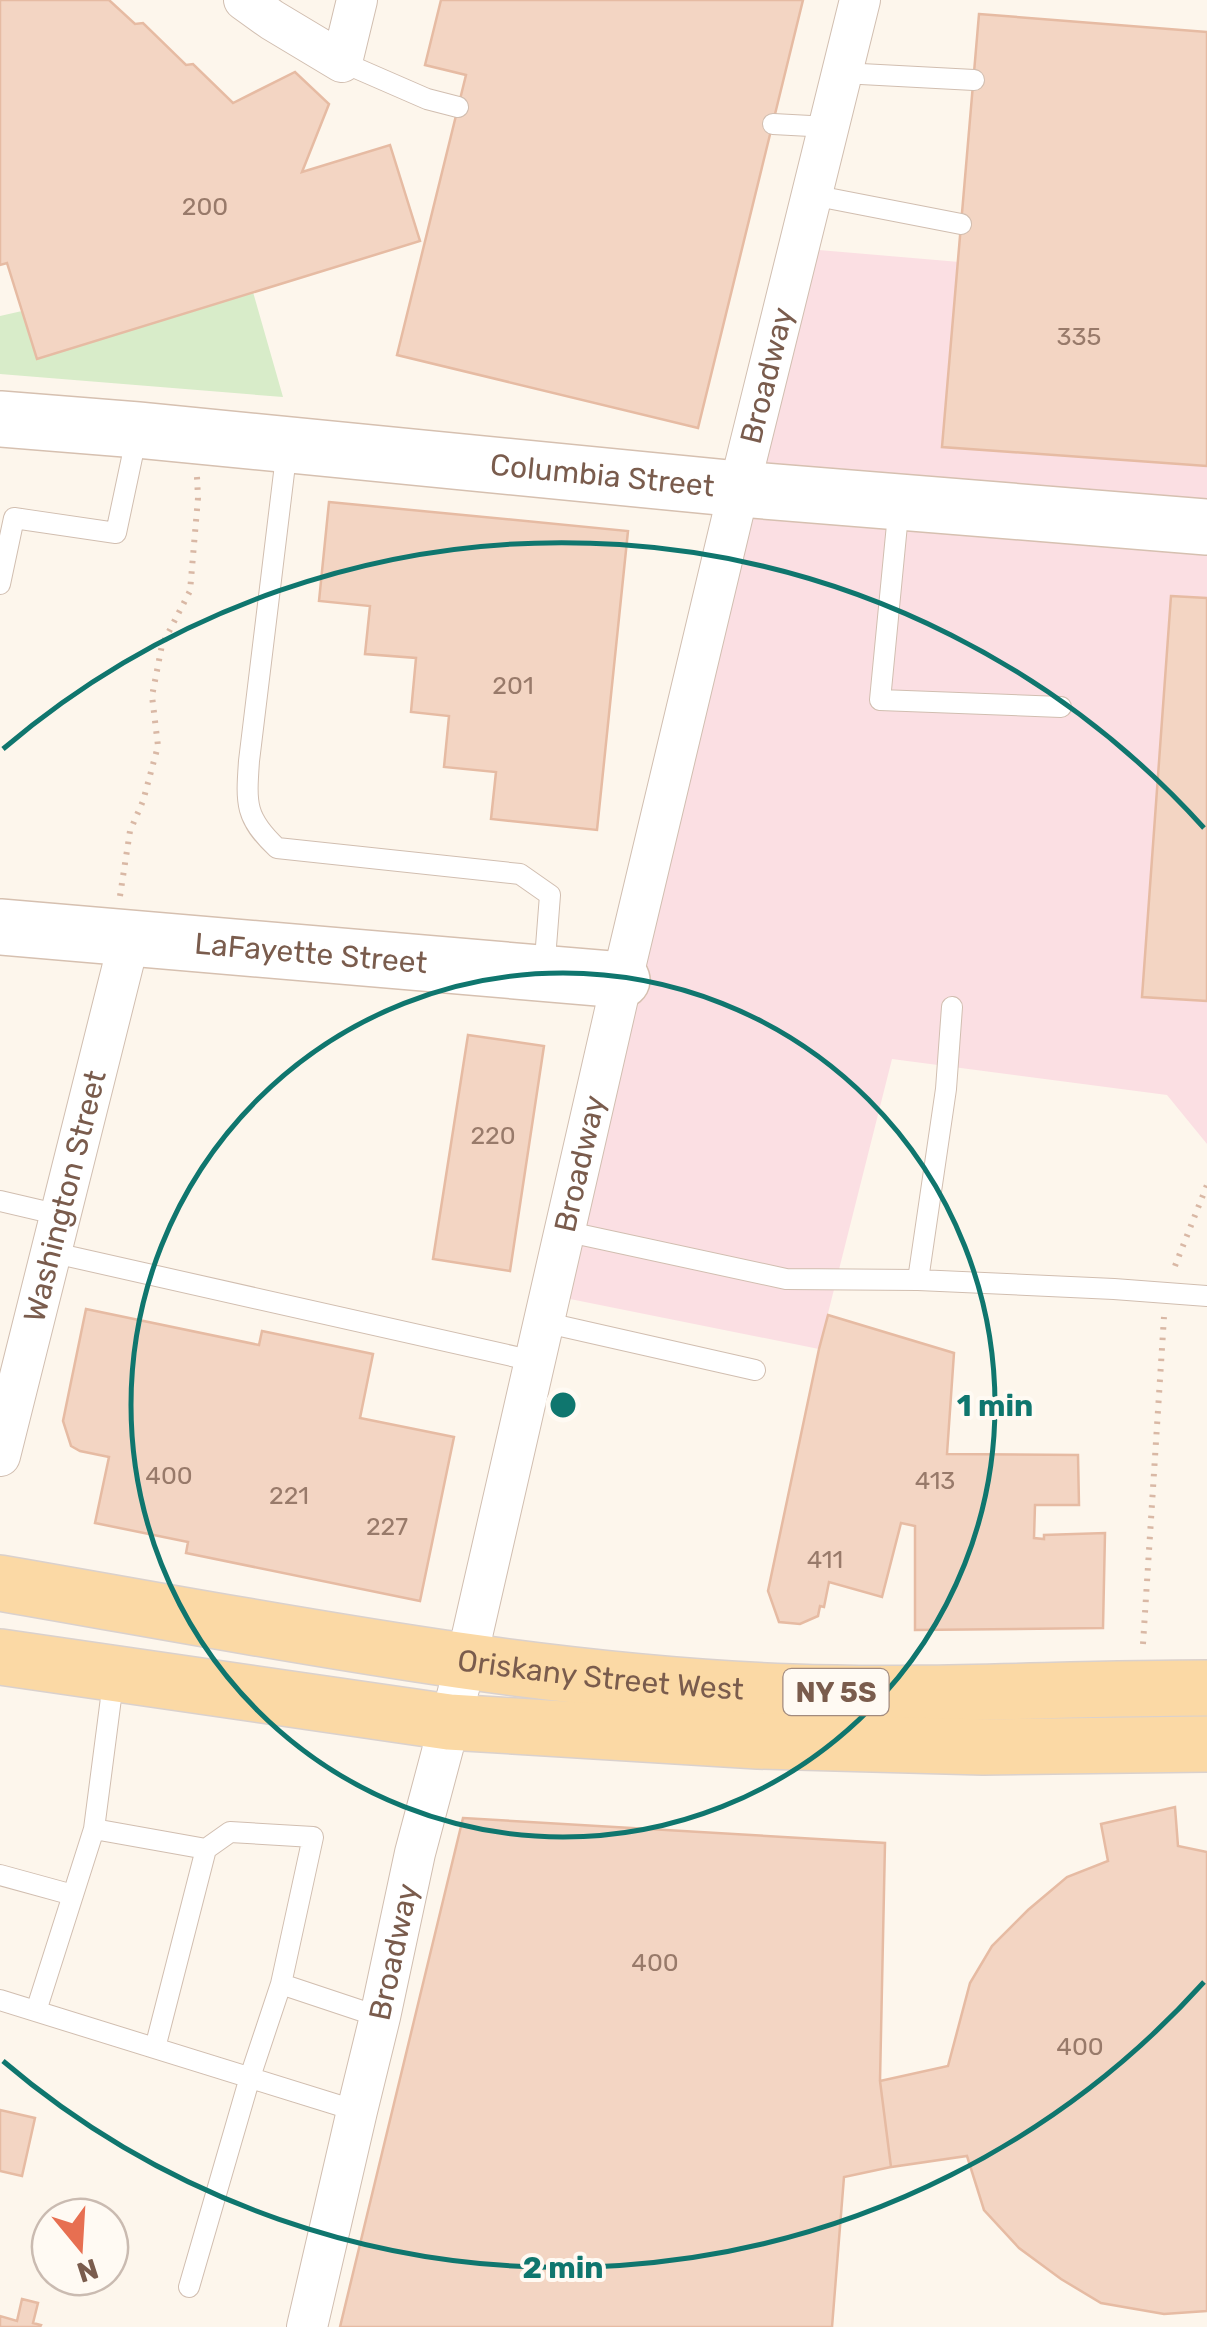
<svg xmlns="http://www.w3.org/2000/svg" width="1207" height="2327" font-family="Rubik,sans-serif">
<rect width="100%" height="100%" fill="#fdf6ec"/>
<path fill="#fbdfe3" d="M 807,249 L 1207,283 L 1207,1144 L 1167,1095 L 892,1059 L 819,1349 L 560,1297 Z"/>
<path fill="#d8ecc9" d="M 253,292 L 283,397 L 0,374 L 0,316 L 22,311 L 37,359 Z"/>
<path fill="#f3d5c3" stroke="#e6bba3" stroke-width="2.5" d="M 0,0 L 109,0 L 135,24 L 143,23 L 186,65 L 193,64 L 233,103 L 295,72 L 329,104 L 302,172 L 390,145 L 420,241 L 37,359 L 7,263 L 0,265 Z
M 441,0 L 803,0 L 698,428 L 397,355 L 466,75 L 425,65 Z
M 979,14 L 1207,32 L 1207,466 L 942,447 Z
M 329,502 L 628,531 L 597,830 L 491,819 L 496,772 L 444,767 L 449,716 L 411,712 L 416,658 L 365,654 L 370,606 L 319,601 Z
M 1171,596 L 1207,598 L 1207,1001 L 1142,997 Z
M 468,1035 L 544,1046 L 510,1271 L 433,1259 Z
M 86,1309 L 259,1345 L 262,1331 L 373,1354 L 360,1418 L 454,1437 L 420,1601 L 186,1553 L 188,1542 L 95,1523 L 109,1457 L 80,1451 L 71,1446 L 63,1421 Z
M 828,1315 L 954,1353 L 947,1454 L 1078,1455 L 1079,1505 L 1035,1505 L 1034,1538 L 1044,1539 L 1044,1535 L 1105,1533 L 1103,1628 L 915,1630 L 915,1526 L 901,1523 L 882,1597 L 829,1582 L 824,1607 L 820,1606 L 818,1616 L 800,1624 L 779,1622 L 768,1591 L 819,1349 Z
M 1175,1807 L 1178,1846 L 1207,1852 L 1207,2311 L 1164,2314 L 1101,2303 L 1061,2279 L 1019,2248 L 984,2210 L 967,2156 L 891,2167 L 880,2081 L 948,2066 L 970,1983 L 992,1946 L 1028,1910 L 1067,1877 L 1108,1861 L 1101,1824 Z
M 463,1818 L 885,1843 L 880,2081 L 891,2167 L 844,2177 L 832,2327 L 340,2327 Z
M 0,2110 L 35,2118 L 22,2176 L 0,2171 Z
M 22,2299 L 38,2303 L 33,2323 L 41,2325 L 40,2327 L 0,2327 L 0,2316 L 17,2321 Z"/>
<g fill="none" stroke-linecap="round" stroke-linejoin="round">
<g stroke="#d1beb0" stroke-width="22">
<path id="lane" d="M 342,62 L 427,99 L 458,107
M 842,73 L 974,80
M 773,124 L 829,127
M 812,195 L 961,224
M 287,448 L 249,761 C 246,804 245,818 277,848 L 520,874 L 550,895 L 544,972
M 899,504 L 880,700 L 1061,707
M 0,584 L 14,518 L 116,533 L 137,434
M 952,1007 L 946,1089 L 918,1280 L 1114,1289 L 1207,1296
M 0,1201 L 60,1215
M 564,1231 L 786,1279 L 918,1280
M 50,1252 L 534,1361
M 543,1322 L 755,1370
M 114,1675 L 94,1829 L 206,1849
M 0,1875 L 73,1895
M 0,2000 L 357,2111
M 36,2011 L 94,1829
M 155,2048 L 206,1849 L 230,1832 L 313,1837 L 281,1984 L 380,2017
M 189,2287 L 250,2077 L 281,1984"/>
</g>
<g stroke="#d1beb0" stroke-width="42">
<g id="street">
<path d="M 244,0 L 272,20 L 342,62 L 357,0"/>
<path id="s1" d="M 0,1456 L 130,937"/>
<path id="s2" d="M 307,2327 L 357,2111 L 380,2017 L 415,1853 L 466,1662 L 622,980 L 739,489 L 860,0"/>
</g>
</g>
<g stroke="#d6c0b0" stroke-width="58">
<g id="secondary">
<path id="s3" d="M 0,419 L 138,430 L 739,489 L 1207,527"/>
<path id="s4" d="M 0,927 L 622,980"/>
</g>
</g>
<g stroke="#dad1cd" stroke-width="58">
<g id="primary">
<path id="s5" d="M 0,1583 C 262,1628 525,1682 792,1692 C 930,1697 1069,1688 1207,1688"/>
<path d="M 0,1657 L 449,1722 L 758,1741 L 983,1747 L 1207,1744"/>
</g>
</g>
<path stroke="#d9b8a5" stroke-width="6" stroke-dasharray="2.5 8" stroke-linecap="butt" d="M 120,896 L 130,831 L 143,801 L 158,746 L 152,696 L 162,645 L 190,591 L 198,498 L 197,477
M 1175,1266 L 1207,1185
M 1143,1644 L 1164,1317"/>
<use href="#lane" stroke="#fff" stroke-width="20"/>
<use href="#street" stroke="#fff" stroke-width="40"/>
<use href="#secondary" stroke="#fff" stroke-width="55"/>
<use href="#primary" stroke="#fbd9a5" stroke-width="55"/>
</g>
<g fill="none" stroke="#0f766e" stroke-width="5">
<circle cx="563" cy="1405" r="432"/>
<path d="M1204 1982A863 863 0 0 1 3 2061M3 749A863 863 0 0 1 1204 828"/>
</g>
<g text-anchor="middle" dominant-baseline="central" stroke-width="8" stroke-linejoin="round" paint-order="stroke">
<g font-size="25" fill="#987a6a">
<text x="205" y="206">200</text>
<text x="1079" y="336">335</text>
<text x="513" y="685">201</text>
<text x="493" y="1135">220</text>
<text x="169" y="1475">400</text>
<text x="935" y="1480">413</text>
<text x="289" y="1495">221</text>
<text x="387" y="1526">227</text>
<text x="825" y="1559">411</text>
<text x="655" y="1962">400</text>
<text x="1080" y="2046">400</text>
</g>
<rect fill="#fffaf3" stroke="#a28b7f" stroke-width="2.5" x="783.5" y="1669" width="105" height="46" rx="8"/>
<g font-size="28" font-weight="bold" fill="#7a5c4d">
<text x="836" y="1692">NY 5S</text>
</g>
<g font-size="30" fill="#7a5c4d" stroke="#fffaf3">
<text stroke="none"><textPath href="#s2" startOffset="2005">Broadway</textPath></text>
<text stroke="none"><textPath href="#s3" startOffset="605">Columbia Street</textPath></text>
<text stroke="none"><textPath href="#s4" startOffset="312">LaFayette Street</textPath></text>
<text stroke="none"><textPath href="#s2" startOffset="1195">Broadway</textPath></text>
<text stroke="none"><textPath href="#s1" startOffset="268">Washington Street</textPath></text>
<text stroke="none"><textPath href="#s5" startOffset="608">Oriskany Street West</textPath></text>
<text stroke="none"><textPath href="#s2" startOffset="385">Broadway</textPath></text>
</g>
</g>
<circle cx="563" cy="1405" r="15" fill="#0f766e" stroke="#fffaf3" stroke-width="5"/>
<g font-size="30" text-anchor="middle" font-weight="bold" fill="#0f766e" stroke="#fffaf3" stroke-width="8" stroke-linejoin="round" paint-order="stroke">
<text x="995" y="1416">1 min</text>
<text x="563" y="2278">2 min</text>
</g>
<g transform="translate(80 2247) rotate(162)"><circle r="48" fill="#fffaf3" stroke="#cabbb1" stroke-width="2.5"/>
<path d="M0-8L18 38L0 25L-18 38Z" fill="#e76f51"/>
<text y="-15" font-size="28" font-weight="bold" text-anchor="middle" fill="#7a5c4d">N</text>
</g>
</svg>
